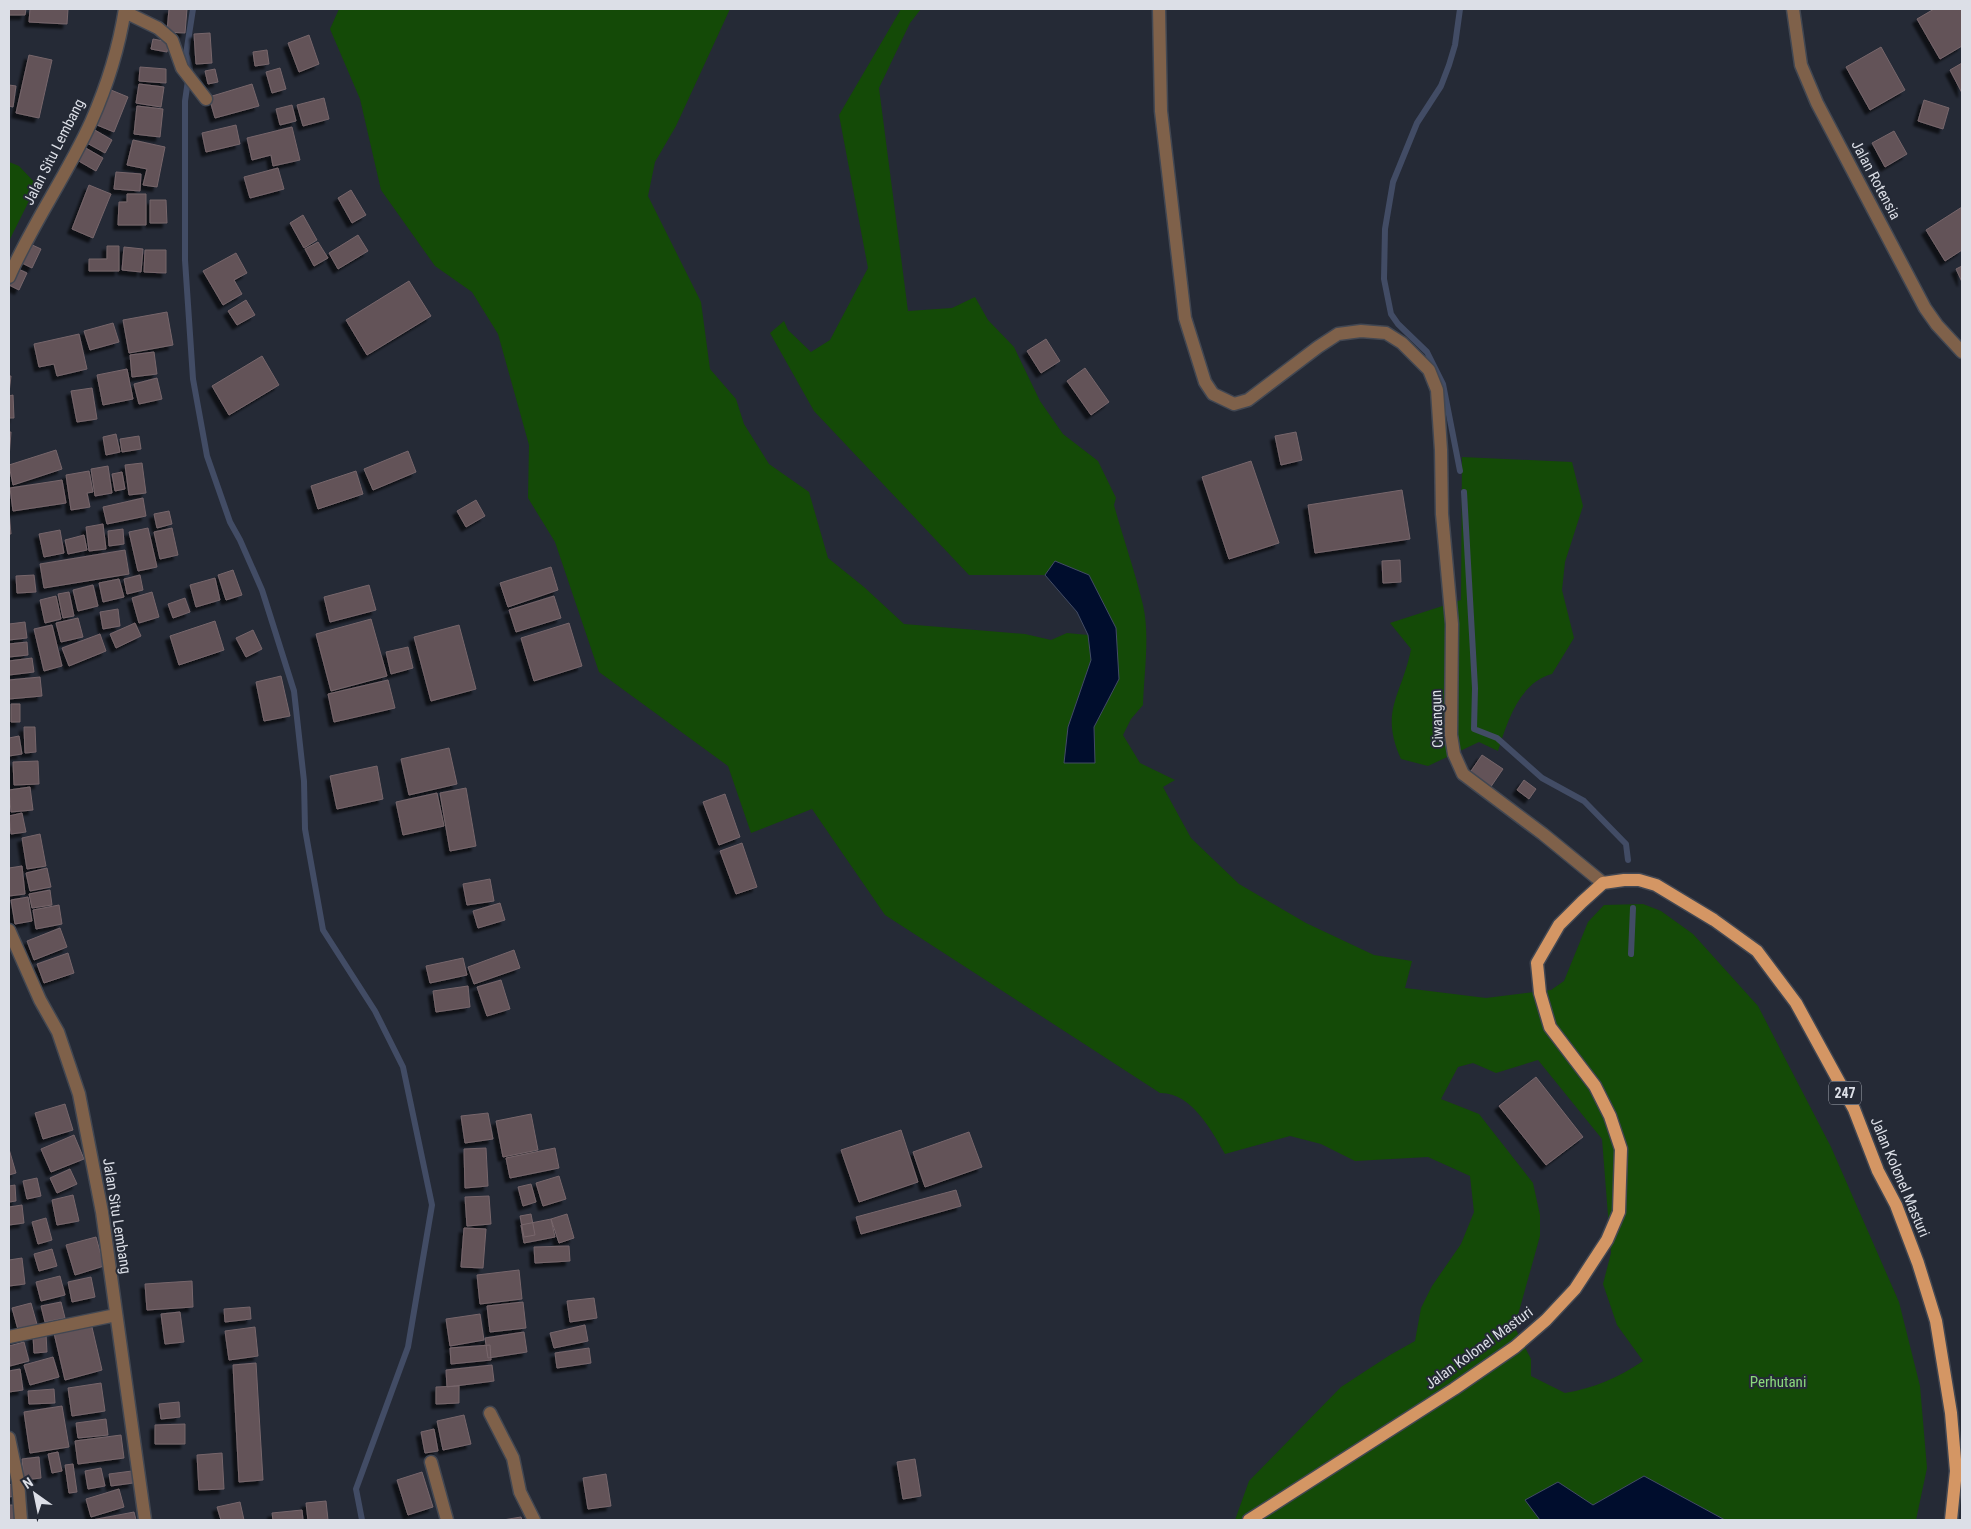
<svg xmlns="http://www.w3.org/2000/svg" width="1971" height="1529" font-family="'Roboto Condensed',sans-serif">
<defs>
<filter id="shadow"><feDropShadow dx="-4.5" dy="4.5" stdDeviation="1" flood-color="#0009"/></filter>
</defs>
<rect width="100%" height="100%" fill="#252a36"/>
<path fill="#144a07" fill-rule="evenodd" d="M 339,9 L 730,9 L 676,126 L 655,162 L 648,196 L 701,302 L 710,369 L 736,399 L 744,424 L 769,464 L 809,492 L 828,558 L 864,587 L 904,624 L 1025,634 L 1051,640 L 1067,633 L 1088,635 L 1091,660 L 1068,727 L 1064,763 L 1095,763 L 1094,727 L 1119,679 L 1116,628 L 1055,561 L 1045,575 L 969,575 L 814,411 L 770,333 L 784,321 L 788,330 L 811,352 L 830,340 L 868,268 L 839,115 L 901,9 L 921,9 L 910,23 L 879,88 L 908,311 L 952,308 L 975,297 L 988,320 L 1014,347 L 1040,401 L 1063,434 L 1098,461 L 1116,498 L 1114,505 C 1123,538 1135,571 1143,605 C 1150,636 1144,673 1143,705 L 1131,719 L 1123,735 L 1140,763 L 1175,780 L 1163,787 L 1191,838 L 1239,884 L 1306,923 L 1374,955 L 1412,961 L 1405,988 L 1486,998 L 1551,990 L 1564,981 L 1588,922 L 1604,905 L 1643,904 L 1661,911 L 1693,934 L 1758,1006 L 1831,1147 L 1899,1302 L 1920,1386 L 1927,1468 L 1916,1520 L 1725,1520 L 1644,1476 L 1593,1505 L 1525,1500 L 1540,1520 L 1235,1520 L 1249,1481 L 1341,1387 L 1390,1355 L 1415,1341 L 1421,1308 L 1432,1286 L 1461,1244 L 1474,1212 L 1470,1176 L 1428,1157 L 1355,1161 L 1321,1144 L 1290,1136 L 1225,1154 C 1212,1131 1191,1092 1160,1093 L 885,915 L 812,809 L 751,833 L 728,766 L 599,672 L 555,542 L 528,498 L 529,445 L 498,334 L 472,292 L 435,266 L 381,190 L 360,99 L 330,29 ZM 1538,1060 L 1602,1139 L 1611,1253 L 1603,1284 L 1617,1325 L 1643,1361 C 1618,1378 1594,1388 1565,1393 L 1531,1376 L 1531,1359 L 1513,1324 L 1516,1322 L 1540,1236 L 1540,1215 L 1533,1183 L 1479,1114 L 1441,1099 L 1458,1067 L 1473,1063 L 1496,1073 Z
M 9,162 L 19,166 L 37,185 L 9,241 Z
M 1462,457 L 1572,462 L 1583,506 L 1565,562 L 1562,590 L 1574,638 L 1552,674 C 1520,682 1507,722 1498,751 L 1479,742 L 1428,766 L 1401,759 C 1379,710 1402,696 1411,649 L 1390,623 L 1461,600 Z"/>
<path fill="#000d2d" stroke="#424c65" d="M 1055,561 L 1089,575 L 1116,628 L 1119,679 L 1094,727 L 1095,763 L 1064,763 L 1068,727 L 1091,660 L 1088,635 L 1077,612 L 1045,575 Z
M 1644,1476 L 1725,1520 L 1540,1520 L 1525,1500 L 1558,1482 L 1593,1505 Z"/>
<g fill="none" stroke-linecap="round" stroke-linejoin="round">
<path stroke="#424c65" stroke-width="6" d="M 193,9 L 186,54 L 190,67 L 185,101 L 185,260 L 193,379 L 207,456 L 230,522 L 240,540 L 262,590 L 294,691 L 304,781 L 305,829 L 323,930 L 375,1011 L 403,1067 L 432,1205 L 408,1347 L 356,1489 L 362,1520
M 1460,471 L 1443,384 L 1427,352 L 1398,324 L 1391,314 L 1384,279 L 1385,229 L 1393,182 L 1417,123 L 1441,86 L 1449,65 L 1455,45 L 1460,9
M 1464,492 L 1475,688 L 1474,729 L 1497,738 L 1542,778 L 1584,801 L 1626,844 L 1628,860
M 1631,954 L 1633,908"/>
</g>
<path fill="#635358" stroke="#77666b" filter="url(#shadow)" d="M 9,9 L 26,9 L 25,15 L 9,15 Z
M 30,9 L 68,9 L 67,24 L 29,22 Z
M 169,9 L 187,9 L 185,33 L 167,32 Z
M 1934,9 L 1962,9 L 1962,46 L 1940,59 L 1917,19 Z
M 210,33 L 212,63 L 196,64 L 194,34 Z
M 309,35 L 319,64 L 299,72 L 288,43 Z
M 153,39 L 169,42 L 167,52 L 151,49 Z
M 1881,47 L 1905,90 L 1870,110 L 1846,67 Z
M 267,50 L 269,64 L 255,66 L 253,52 Z
M 29,55 L 52,60 L 39,118 L 16,113 Z
M 1962,63 L 1962,93 L 1950,70 Z
M 140,67 L 166,69 L 166,83 L 139,81 Z
M 280,68 L 286,89 L 272,93 L 266,72 Z
M 215,69 L 218,82 L 208,84 L 205,71 Z
M 139,84 L 164,87 L 161,107 L 136,103 Z
M 252,84 L 259,106 L 215,118 L 209,97 Z
M 9,85 L 16,86 L 13,107 L 9,106 Z
M 111,90 L 128,97 L 114,132 L 97,125 Z
M 324,98 L 329,119 L 303,126 L 297,105 Z
M 1924,100 L 1949,108 L 1943,129 L 1918,121 Z
M 292,105 L 296,121 L 280,125 L 276,109 Z
M 137,106 L 163,109 L 160,137 L 134,134 Z
M 236,125 L 240,144 L 206,152 L 202,133 Z
M 292,127 L 300,160 L 273,166 L 271,155 L 252,160 L 247,138 Z
M 93,129 L 112,140 L 105,153 L 85,142 Z
M 1894,131 L 1907,154 L 1885,167 L 1872,143 Z
M 133,140 L 165,147 L 157,187 L 143,185 L 147,169 L 127,165 Z
M 84,147 L 103,158 L 96,171 L 77,160 Z
M 278,168 L 284,189 L 250,198 L 244,177 Z
M 116,172 L 141,174 L 140,191 L 114,189 Z
M 89,185 L 111,194 L 93,238 L 72,229 Z
M 351,190 L 366,215 L 352,223 L 338,198 Z
M 127,194 L 146,194 L 146,225 L 118,225 L 119,202 L 127,202 Z
M 150,200 L 166,200 L 167,223 L 150,223 Z
M 1962,207 L 1962,250 L 1945,261 L 1926,230 Z
M 303,215 L 317,240 L 304,248 L 290,223 Z
M 358,235 L 368,251 L 338,269 L 329,253 Z
M 318,242 L 328,258 L 314,266 L 305,249 Z
M 28,243 L 41,249 L 32,268 L 20,262 Z
M 107,246 L 119,246 L 119,271 L 89,271 L 89,259 L 107,259 Z
M 124,247 L 143,249 L 141,272 L 122,270 Z
M 145,250 L 166,250 L 166,273 L 144,272 Z
M 236,253 L 247,273 L 234,280 L 242,294 L 223,305 L 203,271 Z
M 1962,266 L 1962,282 L 1956,269 Z
M 16,268 L 27,273 L 19,290 L 9,285 Z
M 409,281 L 431,316 L 367,355 L 346,320 Z
M 246,300 L 255,315 L 237,325 L 228,311 Z
M 167,312 L 173,345 L 129,353 L 123,320 Z
M 113,323 L 119,342 L 90,350 L 84,331 Z
M 79,334 L 87,369 L 57,376 L 54,364 L 39,367 L 34,344 Z
M 1046,339 L 1060,361 L 1041,373 L 1027,351 Z
M 154,352 L 157,374 L 132,377 L 130,355 Z
M 262,356 L 279,385 L 229,415 L 212,386 Z
M 1085,368 L 1109,402 L 1091,415 L 1067,381 Z
M 127,369 L 133,399 L 103,405 L 97,375 Z
M 9,376 L 11,376 L 9,393 Z
M 157,378 L 162,399 L 139,404 L 134,384 Z
M 92,388 L 97,419 L 77,422 L 71,391 Z
M 13,395 L 14,418 L 9,418 L 9,396 Z
M 9,432 L 11,432 L 9,458 Z
M 1296,432 L 1302,460 L 1281,465 L 1275,436 Z
M 116,434 L 120,452 L 106,455 L 103,437 Z
M 139,436 L 141,449 L 122,452 L 120,439 Z
M 56,450 L 62,469 L 13,485 L 9,465 Z
M 408,451 L 416,472 L 373,490 L 364,469 Z
M 1251,461 L 1279,543 L 1229,559 L 1202,477 Z
M 142,463 L 146,493 L 129,495 L 125,465 Z
M 108,466 L 112,493 L 95,496 L 91,469 Z
M 89,471 L 93,492 L 87,493 L 90,507 L 71,510 L 66,475 Z
M 356,471 L 363,494 L 318,509 L 311,486 Z
M 122,472 L 125,489 L 115,491 L 112,474 Z
M 62,480 L 66,503 L 13,511 L 10,488 Z
M 1402,490 L 1410,539 L 1315,553 L 1308,505 Z
M 143,498 L 146,516 L 107,524 L 103,507 Z
M 476,500 L 485,516 L 466,527 L 457,511 Z
M 169,511 L 172,524 L 157,528 L 154,514 Z
M 9,512 L 11,534 L 9,534 Z
M 103,524 L 106,549 L 89,551 L 86,527 Z
M 148,528 L 157,567 L 138,571 L 129,532 Z
M 172,528 L 178,555 L 160,559 L 154,532 Z
M 123,529 L 124,544 L 109,546 L 108,531 Z
M 60,530 L 64,553 L 44,557 L 39,534 Z
M 84,535 L 87,550 L 68,554 L 65,540 Z
M 125,550 L 129,574 L 44,588 L 40,564 Z
M 1400,560 L 1401,582 L 1383,583 L 1382,561 Z
M 551,567 L 558,590 L 508,607 L 500,583 Z
M 233,570 L 242,595 L 226,600 L 218,575 Z
M 34,575 L 36,592 L 17,593 L 16,576 Z
M 140,575 L 143,590 L 127,594 L 124,579 Z
M 215,578 L 220,600 L 196,607 L 190,585 Z
M 119,579 L 124,597 L 103,602 L 99,583 Z
M 93,585 L 98,606 L 78,611 L 73,590 Z
M 369,585 L 376,610 L 330,622 L 324,597 Z
M 69,592 L 74,616 L 63,618 L 58,594 Z
M 152,592 L 159,617 L 139,623 L 132,598 Z
M 56,596 L 61,619 L 45,623 L 40,600 Z
M 554,596 L 561,618 L 516,632 L 509,610 Z
M 185,598 L 190,612 L 173,618 L 168,604 Z
M 118,609 L 120,626 L 103,629 L 100,612 Z
M 78,618 L 83,637 L 61,642 L 56,623 Z
M 371,619 L 387,676 L 331,691 L 316,634 Z
M 215,621 L 224,650 L 179,665 L 170,636 Z
M 25,622 L 27,638 L 9,640 L 9,624 Z
M 135,623 L 141,636 L 116,648 L 110,634 Z
M 569,623 L 582,666 L 534,681 L 521,638 Z
M 52,625 L 62,666 L 44,671 L 34,629 Z
M 459,625 L 476,689 L 431,701 L 414,637 Z
M 253,630 L 262,649 L 246,657 L 236,638 Z
M 100,634 L 106,651 L 69,666 L 62,648 Z
M 27,642 L 28,655 L 9,657 L 9,644 Z
M 408,647 L 413,668 L 391,674 L 386,652 Z
M 32,658 L 34,672 L 9,675 L 9,661 Z
M 281,676 L 290,716 L 264,721 L 256,682 Z
M 40,677 L 42,696 L 9,699 L 9,680 Z
M 388,680 L 395,708 L 334,722 L 328,694 Z
M 11,704 L 20,704 L 20,722 L 11,722 Z
M 24,727 L 35,727 L 36,752 L 25,753 Z
M 19,736 L 22,754 L 9,756 L 9,738 Z
M 449,748 L 457,784 L 409,795 L 401,759 Z
M 1482,755 L 1503,769 L 1490,788 L 1469,774 Z
M 38,761 L 39,784 L 14,785 L 13,762 Z
M 377,766 L 383,799 L 337,809 L 330,776 Z
M 1524,780 L 1536,789 L 1529,799 L 1517,790 Z
M 30,787 L 33,810 L 11,812 L 9,790 Z
M 466,788 L 476,846 L 450,851 L 440,793 Z
M 437,793 L 444,826 L 403,835 L 396,802 Z
M 725,794 L 740,837 L 719,845 L 703,802 Z
M 22,813 L 26,832 L 11,834 L 9,816 Z
M 40,834 L 46,866 L 27,869 L 22,838 Z
M 742,843 L 757,887 L 736,894 L 720,851 Z
M 22,866 L 25,894 L 9,896 L 9,868 Z
M 47,868 L 51,887 L 30,891 L 26,873 Z
M 490,879 L 494,901 L 467,905 L 463,884 Z
M 50,890 L 52,905 L 32,908 L 29,894 Z
M 28,897 L 32,921 L 15,924 L 11,900 Z
M 500,903 L 505,920 L 478,928 L 473,911 Z
M 59,905 L 62,924 L 36,929 L 33,910 Z
M 60,928 L 67,947 L 34,960 L 27,941 Z
M 514,950 L 520,968 L 474,984 L 468,967 Z
M 68,953 L 74,973 L 44,983 L 37,964 Z
M 463,958 L 467,975 L 430,983 L 426,966 Z
M 501,980 L 510,1009 L 487,1016 L 477,987 Z
M 468,986 L 470,1007 L 436,1012 L 433,991 Z
M 1536,1077 L 1583,1137 L 1546,1165 L 1499,1106 Z
M 65,1104 L 73,1130 L 43,1139 L 35,1113 Z
M 488,1113 L 493,1139 L 465,1143 L 461,1116 Z
M 531,1114 L 538,1150 L 503,1157 L 496,1121 Z
M 901,1130 L 918,1182 L 859,1202 L 841,1150 Z
M 969,1132 L 982,1167 L 925,1187 L 913,1152 Z
M 74,1135 L 84,1159 L 51,1172 L 41,1149 Z
M 486,1148 L 488,1186 L 465,1188 L 464,1149 Z
M 555,1148 L 559,1168 L 510,1178 L 506,1158 Z
M 9,1149 L 16,1173 L 9,1175 Z
M 70,1169 L 77,1184 L 57,1193 L 50,1178 Z
M 559,1176 L 566,1199 L 543,1206 L 536,1183 Z
M 37,1178 L 41,1196 L 27,1199 L 23,1181 Z
M 531,1184 L 536,1202 L 523,1206 L 518,1187 Z
M 15,1185 L 16,1201 L 9,1202 L 9,1186 Z
M 956,1190 L 961,1206 L 861,1234 L 856,1217 Z
M 73,1195 L 79,1221 L 57,1225 L 52,1200 Z
M 489,1196 L 491,1224 L 467,1226 L 465,1197 Z
M 22,1205 L 24,1223 L 9,1225 L 9,1207 Z
M 531,1214 L 535,1235 L 524,1237 L 520,1216 Z
M 567,1214 L 574,1238 L 559,1243 L 551,1219 Z
M 46,1218 L 52,1240 L 38,1244 L 32,1222 Z
M 551,1219 L 555,1237 L 524,1243 L 521,1225 Z
M 464,1228 L 486,1229 L 483,1268 L 461,1267 Z
M 96,1237 L 104,1266 L 75,1275 L 66,1245 Z
M 569,1246 L 570,1261 L 535,1263 L 534,1247 Z
M 52,1249 L 57,1266 L 39,1271 L 34,1254 Z
M 22,1258 L 25,1284 L 9,1286 L 9,1260 Z
M 519,1270 L 522,1299 L 480,1304 L 477,1275 Z
M 60,1276 L 65,1295 L 41,1301 L 36,1282 Z
M 91,1277 L 95,1297 L 72,1302 L 68,1282 Z
M 192,1281 L 193,1307 L 147,1310 L 145,1284 Z
M 594,1298 L 597,1318 L 570,1322 L 567,1301 Z
M 61,1302 L 65,1318 L 45,1322 L 41,1306 Z
M 523,1302 L 526,1328 L 490,1332 L 487,1306 Z
M 31,1303 L 38,1328 L 19,1333 L 12,1308 Z
M 250,1307 L 251,1319 L 225,1322 L 224,1309 Z
M 180,1312 L 184,1342 L 165,1344 L 161,1314 Z
M 480,1314 L 484,1340 L 450,1346 L 446,1319 Z
M 91,1323 L 102,1370 L 65,1380 L 54,1333 Z
M 585,1325 L 588,1341 L 554,1348 L 550,1333 Z
M 255,1327 L 258,1356 L 229,1360 L 225,1331 Z
M 524,1332 L 527,1352 L 488,1358 L 485,1338 Z
M 46,1334 L 47,1352 L 34,1353 L 33,1335 Z
M 24,1342 L 29,1361 L 10,1366 L 9,1346 Z
M 490,1345 L 491,1360 L 451,1364 L 450,1348 Z
M 589,1348 L 591,1363 L 557,1368 L 555,1353 Z
M 53,1357 L 59,1377 L 30,1385 L 24,1365 Z
M 256,1363 L 263,1480 L 239,1482 L 233,1365 Z
M 492,1365 L 494,1381 L 447,1387 L 446,1370 Z
M 20,1369 L 23,1390 L 9,1392 L 9,1371 Z
M 101,1383 L 105,1411 L 72,1416 L 68,1388 Z
M 459,1386 L 459,1403 L 436,1404 L 436,1387 Z
M 54,1389 L 55,1403 L 29,1404 L 28,1391 Z
M 179,1402 L 180,1417 L 161,1419 L 159,1404 Z
M 62,1406 L 69,1447 L 30,1453 L 24,1412 Z
M 464,1415 L 471,1444 L 443,1450 L 437,1421 Z
M 106,1419 L 108,1435 L 78,1438 L 76,1423 Z
M 185,1424 L 185,1444 L 155,1444 L 155,1425 Z
M 434,1429 L 438,1451 L 425,1453 L 421,1432 Z
M 121,1435 L 124,1458 L 78,1464 L 75,1441 Z
M 58,1452 L 62,1471 L 52,1473 L 48,1454 Z
M 222,1453 L 224,1489 L 199,1490 L 197,1455 Z
M 39,1457 L 41,1478 L 24,1480 L 22,1459 Z
M 915,1459 L 921,1496 L 903,1499 L 897,1462 Z
M 73,1464 L 77,1492 L 69,1493 L 65,1465 Z
M 101,1468 L 105,1486 L 88,1489 L 85,1471 Z
M 132,1471 L 133,1483 L 111,1486 L 109,1474 Z
M 422,1472 L 433,1507 L 408,1515 L 397,1480 Z
M 606,1474 L 611,1506 L 588,1509 L 583,1478 Z
M 13,1484 L 15,1496 L 9,1497 L 9,1485 Z
M 119,1489 L 124,1507 L 91,1517 L 86,1499 Z
M 326,1501 L 328,1520 L 308,1520 L 306,1503 Z
M 240,1502 L 244,1520 L 221,1520 L 217,1507 Z
M 9,1505 L 13,1505 L 16,1520 L 9,1520 Z
M 302,1510 L 303,1520 L 273,1520 L 272,1513 Z
M 134,1512 L 136,1520 L 92,1520 Z
M 521,1517 L 522,1520 L 503,1520 Z"/>
<g fill="none" stroke-linecap="round" stroke-linejoin="round">
<g stroke="#424752" stroke-width="15">
<path id="minor" d="M 1159,9 L 1161,111 L 1185,318 L 1205,382 L 1213,394 L 1234,404 L 1248,400 L 1318,347 L 1338,334 L 1361,331 L 1386,333 L 1402,343 L 1429,370 L 1437,390 L 1441,450 L 1442,514 L 1452,624 L 1451,735 L 1454,754 L 1463,774 L 1543,834 L 1603,883
M 1793,9 L 1801,65 L 1817,103 L 1925,308 L 1937,325 L 1962,352
M 125,12 L 158,28 L 172,40 L 182,68 L 206,99
M 9,277 C 32,224 67,175 91,122 C 107,86 119,47 125,9
M 9,930 L 40,1000 L 58,1032 L 79,1094 L 102,1212 L 145,1520
M 9,1337 L 116,1315
M 490,1413 L 513,1458 L 520,1492 L 534,1520
M 9,1438 L 18,1481 L 21,1520
M 431,1462 L 447,1520"/>
</g>
<g stroke="#424752" stroke-width="15">
<path id="primary" d="M 1249,1520 L 1454,1389 L 1515,1347 L 1546,1320 L 1575,1289 L 1607,1240 L 1619,1212 L 1621,1149 L 1610,1116 L 1595,1086 L 1550,1027 L 1540,993 L 1537,963 L 1559,925 L 1582,902 L 1603,883 L 1624,880 L 1639,880 L 1656,885 L 1714,920 L 1757,951 L 1796,1003 L 1854,1109 L 1878,1171 L 1896,1205 L 1918,1263 L 1936,1321 L 1951,1413 L 1956,1471 L 1951,1520"/>
</g>
<use href="#minor" stroke="#7f614a" stroke-width="12"/>
<use href="#primary" stroke="#d49664" stroke-width="12"/>
</g>
<g text-anchor="middle" dominant-baseline="central" stroke-width="4" stroke-linejoin="round" paint-order="stroke">
<rect fill="#252a36" stroke="#a5a9b2" stroke-width="1" x="1829" y="1081.5" width="32" height="23" rx="4"/>
<g font-size="14" font-weight="bold" fill="#dcdfe7">
<text x="1845" y="1093">247</text>
</g>
<g font-size="15" fill="#dcdfe7" stroke="#252a36">
<text transform="translate(54 152) rotate(-63)">Jalan Situ Lembang</text>
<text transform="translate(1876 180) rotate(62)">Jalan Rotensia</text>
<text transform="translate(1437 719) rotate(-92)">Ciwangun</text>
<text transform="translate(1900 1177) rotate(67)">Jalan Kolonel Masturi</text>
<text transform="translate(117 1216) rotate(81)">Jalan Situ Lembang</text>
<text transform="translate(1479 1348) rotate(-36)">Jalan Kolonel Masturi</text>
</g>
<g font-size="15" fill="#8ad87c" stroke="#252a36">
<text x="1778" y="1382">Perhutani</text>
</g>
</g>
<rect width="1971" height="1529" fill="none" stroke="#dcdfe7" stroke-width="20"/>
<g transform="translate(35 1494) rotate(327)" stroke="#252a36" stroke-width="4" paint-order="stroke">
<path d="M0-4L9 19L0 12L-9 19Z" fill="#dcdfe7"/>
<text y="-8" font-size="14" font-weight="bold" text-anchor="middle" fill="#dcdfe7">N</text>
</g>
</svg>
